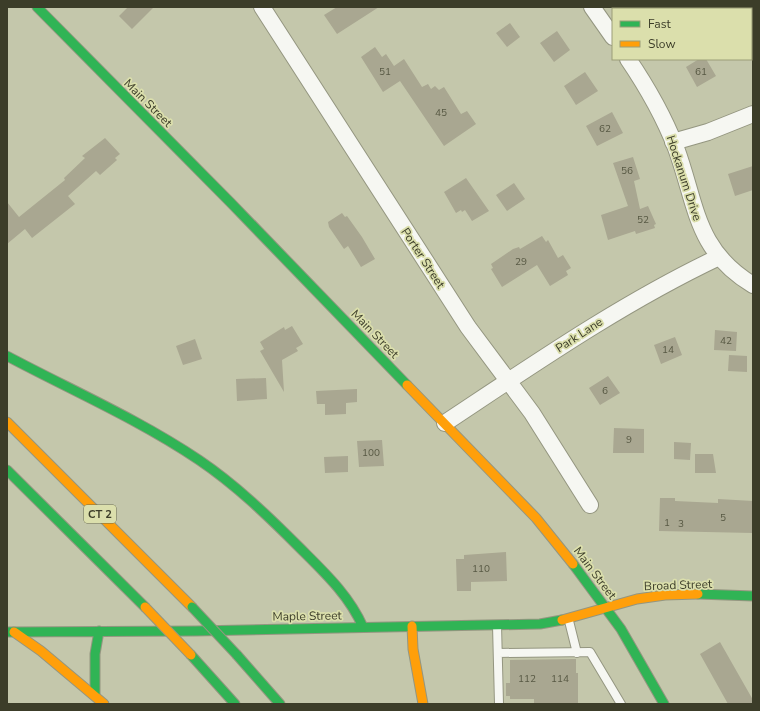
<svg xmlns="http://www.w3.org/2000/svg" width="760" height="711" font-family="'Nunito Sans',sans-serif">
<rect width="100%" height="100%" fill="#c4c7ab"/>
<path fill="#a9a791" d="M 128,7 L 154,7 L 132,29 L 119,16 Z
M 337,7 L 379,7 L 337,34 L 324,15 Z
M 510,23 L 520,37 L 507,47 L 496,33 Z
M 557,31 L 570,50 L 554,62 L 540,43 Z
M 375,47 L 382,57 L 386,54 L 394,66 L 404,59 L 422,87 L 428,84 L 431,89 L 435,86 L 439,90 L 444,87 L 461,114 L 467,111 L 476,124 L 444,146 L 400,81 L 383,92 L 361,57 Z
M 699,59 L 706,59 L 716,76 L 697,87 L 686,67 Z
M 585,72 L 598,91 L 576,105 L 564,86 Z
M 612,112 L 623,133 L 597,146 L 586,126 Z
M 105,138 L 120,154 L 115,158 L 117,160 L 100,175 L 96,171 L 68,196 L 75,204 L 32,238 L 25,229 L 7,244 L 7,202 L 19,217 L 65,180 L 64,178 L 85,158 L 82,156 Z
M 633,157 L 640,179 L 634,181 L 640,209 L 648,206 L 656,224 L 654,225 L 655,228 L 636,234 L 635,231 L 608,240 L 601,215 L 628,206 L 613,163 Z
M 753,166 L 753,190 L 735,196 L 728,174 Z
M 466,178 L 489,211 L 472,221 L 465,210 L 462,212 L 461,210 L 456,213 L 444,192 Z
M 514,183 L 525,199 L 507,211 L 496,195 Z
M 342,213 L 345,217 L 347,216 L 362,237 L 375,259 L 361,267 L 348,246 L 344,249 L 329,227 L 328,222 Z
M 542,236 L 546,242 L 548,240 L 558,258 L 563,255 L 571,268 L 566,271 L 568,275 L 550,286 L 537,265 L 502,287 L 491,269 L 493,268 L 491,264 L 513,249 L 519,247 L 520,249 Z
M 292,326 L 303,344 L 296,348 L 298,351 L 282,360 L 284,392 L 260,351 L 264,349 L 260,342 L 284,327 L 285,330 Z
M 715,330 L 737,332 L 736,351 L 714,350 Z
M 675,337 L 682,355 L 661,364 L 654,345 Z
M 195,339 L 202,359 L 183,365 L 176,346 Z
M 729,355 L 747,356 L 747,372 L 728,371 Z
M 608,376 L 620,393 L 600,405 L 589,388 Z
M 266,378 L 267,399 L 237,401 L 236,379 Z
M 357,389 L 357,402 L 346,403 L 346,414 L 325,415 L 325,404 L 317,404 L 316,391 Z
M 614,428 L 644,429 L 644,453 L 613,453 Z
M 382,440 L 384,466 L 359,467 L 357,441 Z
M 674,442 L 691,443 L 690,460 L 674,459 Z
M 695,454 L 713,454 L 716,473 L 695,473 Z
M 348,456 L 348,472 L 325,473 L 324,457 Z
M 660,498 L 675,498 L 675,501 L 718,503 L 718,499 L 753,501 L 753,533 L 659,531 Z
M 506,552 L 507,581 L 471,582 L 471,591 L 457,591 L 456,559 L 464,559 L 464,555 Z
M 720,642 L 753,700 L 753,704 L 728,704 L 700,654 Z
M 576,659 L 576,673 L 578,673 L 578,704 L 534,704 L 534,699 L 510,699 L 510,696 L 506,696 L 506,683 L 510,683 L 510,660 Z"/>
<g fill="none" stroke-linecap="round" stroke-linejoin="round">
<g stroke="#949680" stroke-width="10">
<path id="lane" d="M 569,621 L 577,653
M 497,625 L 499,704
M 498,653 L 590,652 L 621,704"/>
</g>
<g stroke="#949680" stroke-width="18">
<path id="street" d="M 262,7 L 468,327 L 532,413 L 590,505
M 592,7 L 613,37
M 628,59 C 647,87 664,117 676,148 C 697,205 695,250 753,285
M 673,142 L 708,132 L 753,114
M 445,423 C 534,364 622,303 719,257"/>
</g>
<g stroke="#949680" stroke-width="11">
<path id="fast" d="M 37,7 L 231,203 L 407,385
M 7,356 C 71,390 138,419 199,460 C 236,485 268,516 299,547 C 324,572 349,595 363,627
M 7,470 L 145,607
M 573,564 L 621,629 L 664,704
M 698,594 L 753,596
M 7,632 L 196,631 L 540,624 L 562,620
M 191,655 L 235,704
M 237,655 L 280,704
M 95,694 L 95,654 L 99,631"/>
</g>
<g stroke="#949680" stroke-width="11">
<path id="slow" d="M 407,385 L 536,518 L 573,564
M 7,422 L 192,607
M 562,620 L 637,599 L 665,595 L 698,594
M 412,626 L 413,649 L 423,704
M 14,632 L 41,651 L 104,704"/>
</g>
<use href="#lane" stroke="#f6f7f2" stroke-width="8"/>
<use href="#street" stroke="#f6f7f2" stroke-width="16"/>
<use href="#fast" stroke="#30b455" stroke-width="9"/>
<use href="#slow" stroke="#ff9f0a" stroke-width="9"/>
<g stroke="#949680" stroke-width="11" stroke-linecap="butt">
<path id="fast-bridge" d="M 192,607 L 237,655"/>
</g>
<g stroke="#949680" stroke-width="11" stroke-linecap="butt">
<path id="slow-bridge" d="M 145,607 L 191,655"/>
</g>
<use href="#fast-bridge" stroke="#30b455" stroke-width="9"/>
<use href="#slow-bridge" stroke="#ff9f0a" stroke-width="9"/>
</g>
<g text-anchor="middle" dominant-baseline="central" stroke-width="3.5" stroke-linejoin="round" paint-order="stroke">
<g font-size="10" fill="#575843">
<text x="385" y="72">51</text>
<text x="701" y="72">61</text>
<text x="441" y="113">45</text>
<text x="605" y="129">62</text>
<text x="627" y="171">56</text>
<text x="643" y="220">52</text>
<text x="521" y="262">29</text>
<text x="726" y="341">42</text>
<text x="668" y="350">14</text>
<text x="605" y="391">6</text>
<text x="629" y="440">9</text>
<text x="371" y="453">100</text>
<text x="723" y="518">5</text>
<text x="667" y="523">1</text>
<text x="681" y="524">3</text>
<text x="481" y="569">110</text>
<text x="527" y="679">112</text>
<text x="560" y="679">114</text>
</g>
<rect fill="#dbdfac" stroke="#6c6e50" stroke-width="1" x="84" y="505" width="32" height="18" rx="3"/>
<g font-size="11" font-weight="bold" fill="#3c3d29">
<text x="100" y="514">CT 2</text>
</g>
<g font-size="12" fill="#3c3d29" stroke="#dbdfac">
<text transform="translate(148 103) rotate(45)">Main Street</text>
<text transform="translate(684 178) rotate(72)">Hockanum Drive</text>
<text transform="translate(423 258) rotate(57)">Porter Street</text>
<text transform="translate(375 334) rotate(46)">Main Street</text>
<text transform="translate(579 335) rotate(-33)">Park Lane</text>
<text transform="translate(595 573) rotate(53)">Main Street</text>
<text transform="translate(678 585) rotate(-2)">Broad Street</text>
<text transform="translate(307 616) rotate(-1)">Maple Street</text>
</g>
</g>
<rect width="760" height="711" fill="none" stroke="#3c3d29" stroke-width="16"/>
<rect x="612" y="8" width="140" height="52" fill="#dbdfac" stroke="#9b9e78"/>
<rect x="620" y="21" width="20" height="6" fill="#30b455" stroke="#9b9e78"/>
<text x="648" y="28" font-size="12" fill="#3c3d29">Fast</text>
<rect x="620" y="41" width="20" height="6" fill="#ff9f0a" stroke="#9b9e78"/>
<text x="648" y="48" font-size="12" fill="#3c3d29">Slow</text>
</svg>
